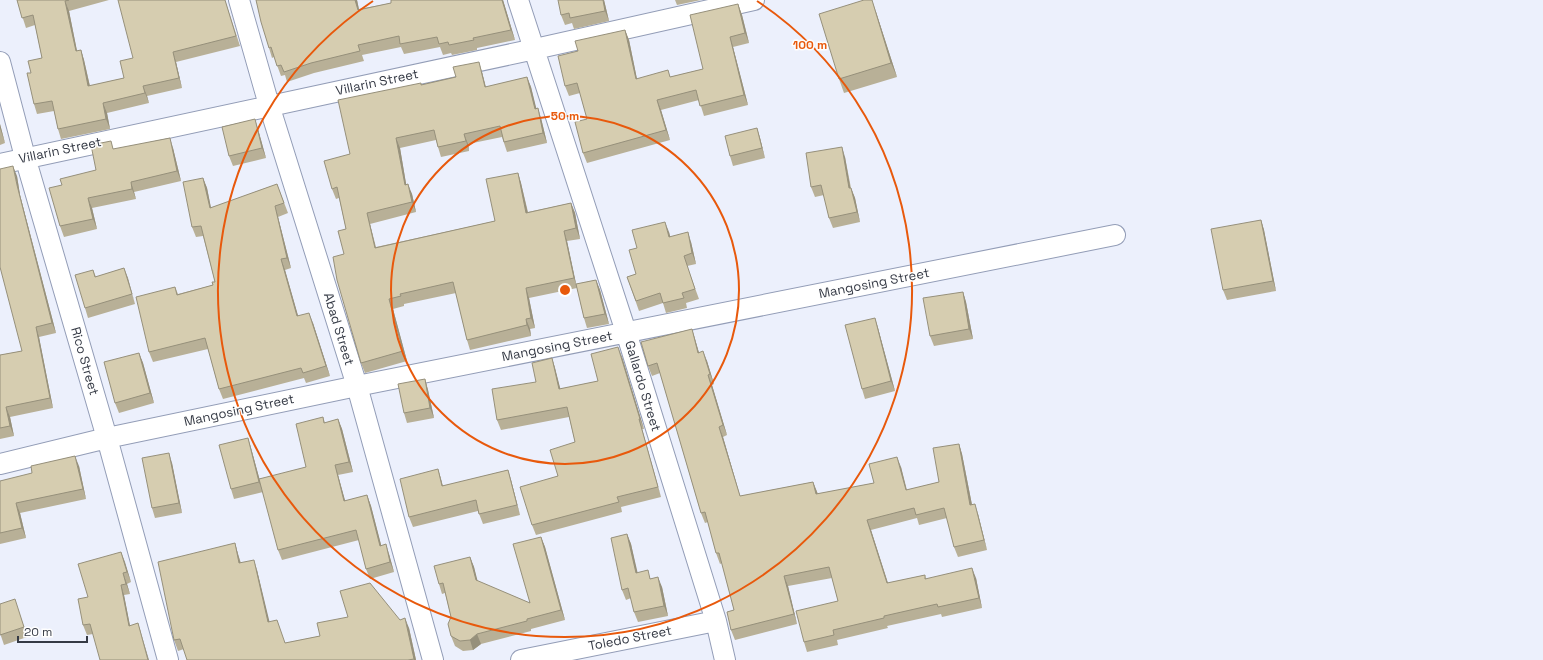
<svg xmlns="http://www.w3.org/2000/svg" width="1543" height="660" font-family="'Space Grotesk',sans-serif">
<rect width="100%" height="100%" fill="#ecf0fc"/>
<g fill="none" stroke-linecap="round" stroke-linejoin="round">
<g stroke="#939db7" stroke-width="22">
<path id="street" d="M 239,0 L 269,105 L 357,386 L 433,660
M 518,0 L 626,332 L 716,621 L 725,660
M 0,62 L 25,157 L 107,438 L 168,660
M 0,164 L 535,49 L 754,0
M 0,464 L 107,438 L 357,386 L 1115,235
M 521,660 L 716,621"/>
</g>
<use href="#street" stroke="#fff" stroke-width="20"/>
</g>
<path fill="#b8b097" d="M 17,0 L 109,0 L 69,11 L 77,51 L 81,50 L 84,60 L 90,86 L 124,78 L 133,58 L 225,0 L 240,46 L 176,62 L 182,88 L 147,96 L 149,103 L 107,113 L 110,129 L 61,139 L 58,129 L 54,111 L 37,114 L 34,104 L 31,73 L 42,58 L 35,25 L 26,28 Z
M 256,0 L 357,0 L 359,9 L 391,3 L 391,0 L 503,0 L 515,40 L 477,48 L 477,50 L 452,55 L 451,53 L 443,55 L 440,47 L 404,54 L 401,47 L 362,55 L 364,61 L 314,73 L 287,82 L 285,75 L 281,76 L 274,57 L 272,58 L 269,48 Z
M 604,0 L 609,21 L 574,29 L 572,23 L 565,25 L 561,15 Z
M 675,0 L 701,0 L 677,5 Z
M 738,4 L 742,15 L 749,43 L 733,47 L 748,105 L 704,116 L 699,100 L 661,110 L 670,140 L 587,163 L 583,153 L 587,119 L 580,93 L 569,96 L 565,86 L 578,51 L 625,30 L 629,40 L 637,79 L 670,77 L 703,69 Z
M 876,12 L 897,77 L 844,93 L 839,79 Z
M 482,72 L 486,87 L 527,77 L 531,87 L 536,109 L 541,118 L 547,143 L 507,152 L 502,137 L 468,144 L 469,151 L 441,157 L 438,147 L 436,140 L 400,148 L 406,184 L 412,194 L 416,212 L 370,224 L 376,247 L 495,221 L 518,173 L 521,183 L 528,212 L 571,203 L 575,213 L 580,239 L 567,241 L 576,284 L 596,280 L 600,290 L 609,324 L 587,328 L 584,318 L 577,288 L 529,298 L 535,328 L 530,329 L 531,336 L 470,350 L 467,340 L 456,293 L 404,304 L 404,306 L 393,309 L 407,361 L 365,373 L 361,363 L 344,254 L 346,229 L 339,198 L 336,199 L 332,189 L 350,154 L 421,85 Z
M 0,124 L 5,143 L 0,145 Z
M 757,128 L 760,138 L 765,158 L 733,166 L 730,156 Z
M 258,129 L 266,158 L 233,166 L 229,156 Z
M 173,148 L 181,181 L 134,192 L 136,199 L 92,208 L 97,229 L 64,237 L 60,226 L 96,170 L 114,149 Z
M 845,157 L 851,188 L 855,198 L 860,222 L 833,228 L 829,218 L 824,195 L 815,197 L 811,187 Z
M 17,176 L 20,195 L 56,333 L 39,337 L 53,408 L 10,417 L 14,436 L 0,439 L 0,355 L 22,351 Z
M 203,178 L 207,188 L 211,208 L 277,184 L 288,213 L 278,217 L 291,268 L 285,270 L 298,316 L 313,323 L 330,376 L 306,383 L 304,378 L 223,399 L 219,389 L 208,349 L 153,362 L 149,352 L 175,287 L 178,294 L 213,285 L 215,282 L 203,236 L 196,237 L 192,227 Z
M 1261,220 L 1264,230 L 1276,291 L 1227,300 L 1223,290 Z
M 669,232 L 670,237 L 691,242 L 696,264 L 687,266 L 699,299 L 686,303 L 687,308 L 666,313 L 663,303 L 639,311 L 627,277 L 636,274 L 637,248 Z
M 124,268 L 135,304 L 88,318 L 85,308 L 93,270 L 96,277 Z
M 963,292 L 966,302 L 973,339 L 934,346 L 930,336 Z
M 875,318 L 878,328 L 895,391 L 865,399 L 862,389 Z
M 692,329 L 695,339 L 699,353 L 707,361 L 714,384 L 712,385 L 727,435 L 723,437 L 740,496 L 813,482 L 818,494 L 874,483 L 901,467 L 907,490 L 939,482 L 959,444 L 962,454 L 972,505 L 978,514 L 987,550 L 958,557 L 954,547 L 947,518 L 919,525 L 917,518 L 871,530 L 888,583 L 925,575 L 926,579 L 976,578 L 982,608 L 942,617 L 941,614 L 887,626 L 888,628 L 837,640 L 838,645 L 807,652 L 804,642 L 838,601 L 832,578 L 788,586 L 797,624 L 735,640 L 731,630 L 734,610 L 722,563 L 720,564 L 716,553 L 708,522 L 705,523 L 701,513 L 660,373 L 652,376 L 648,366 Z
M 139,353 L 143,363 L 154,403 L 119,413 L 115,403 Z
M 622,357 L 644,429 L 642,429 L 661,497 L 621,507 L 622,512 L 536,535 L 532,525 L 575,442 L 569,417 L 501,430 L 497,420 L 536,382 L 552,358 L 555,368 L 560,389 L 598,381 Z
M 425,379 L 428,390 L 434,418 L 407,423 L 404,413 Z
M 323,417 L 325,423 L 338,419 L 342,429 L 353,472 L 338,475 L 345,501 L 367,495 L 371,506 L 381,545 L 389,554 L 394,572 L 370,579 L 366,569 L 359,540 L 282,560 L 278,550 Z
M 248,438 L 251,448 L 263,492 L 234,499 L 231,489 Z
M 172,463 L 182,513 L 155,518 L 152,508 Z
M 79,466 L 86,499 L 20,513 L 26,538 L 0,544 L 0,481 Z
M 438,469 L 443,486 L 508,470 L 511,480 L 520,515 L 483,524 L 478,511 L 413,527 L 409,517 Z
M 627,534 L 631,544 L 637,573 L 651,579 L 662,587 L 668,616 L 638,622 L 634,612 L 631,598 L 626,600 L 622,590 Z
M 541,537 L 545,547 L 565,620 L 531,629 L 531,631 L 481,644 L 473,650 L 463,651 L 455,646 L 451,636 L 451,617 L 445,593 L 442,594 L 439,584 L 470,557 L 474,567 L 477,581 L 530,603 Z
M 235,543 L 238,554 L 241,563 L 257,570 L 269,622 L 285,643 L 400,620 L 409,628 L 416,660 L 187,660 L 184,649 L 178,651 L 174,640 Z
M 121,552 L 131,582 L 127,584 L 130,594 L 124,595 L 130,626 L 138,623 L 141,633 L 93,634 L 87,635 L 83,625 L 88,597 Z
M 18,609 L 27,637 L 4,645 L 0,633 Z"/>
<path fill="#96907b" d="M 355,0 L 357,0 L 361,20 Z
M 502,0 L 503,0 L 515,40 L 511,30 Z
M 603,0 L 604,0 L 609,21 L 605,11 Z
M 872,0 L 876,12 L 897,77 L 891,63 Z
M 65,1 L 69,11 L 79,61 L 76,51 Z
M 738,4 L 742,15 L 749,43 L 745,33 Z
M 625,30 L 629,40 L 639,89 L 636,79 Z
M 730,37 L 733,47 L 748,105 L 744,95 Z
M 81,50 L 84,60 L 92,96 L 88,86 Z
M 173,52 L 176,62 L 182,88 L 179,78 Z
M 479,62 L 482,72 L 488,97 L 485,87 Z
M 527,77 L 531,87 L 539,119 L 535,109 Z
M 143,86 L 147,96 L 149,103 L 145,93 Z
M 657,100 L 661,110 L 670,140 L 666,130 Z
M 103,103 L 107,113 L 110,129 L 106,119 Z
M 538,108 L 541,118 L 547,143 L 543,133 Z
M 255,119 L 258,129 L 266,158 L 262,148 Z
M 0,124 L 5,143 L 0,128 Z
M 757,128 L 760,138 L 765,158 L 762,148 Z
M 464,134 L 468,144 L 469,151 L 466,141 Z
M 170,138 L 173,148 L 181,181 L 177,171 Z
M 396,138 L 400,148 L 408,195 L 405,185 Z
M 842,147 L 845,157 L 852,198 L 849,188 Z
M 13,166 L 17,176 L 20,195 L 56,333 L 52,323 L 17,185 Z
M 518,173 L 521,183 L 530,223 L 526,213 Z
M 203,178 L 207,188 L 213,218 L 210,208 Z
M 131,182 L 134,192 L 136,199 L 132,189 Z
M 408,184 L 412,194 L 416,212 L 412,202 Z
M 851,188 L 855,198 L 860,222 L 857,212 Z
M 88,198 L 92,208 L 97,229 L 93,219 Z
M 571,203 L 575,213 L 580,239 L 576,228 Z
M 275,206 L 278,217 L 291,268 L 287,258 Z
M 367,213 L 370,224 L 378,258 L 375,248 Z
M 1261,220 L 1264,230 L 1276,291 L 1273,281 Z
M 665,222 L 669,232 L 673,247 L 669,237 Z
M 564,231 L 567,241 L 577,288 L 574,278 Z
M 688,232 L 691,242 L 696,264 L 692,253 Z
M 281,259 L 285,270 L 301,326 L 297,316 Z
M 124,268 L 128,278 L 135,304 L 132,294 Z
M 596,280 L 600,290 L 609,324 L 605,314 Z
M 526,288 L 529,298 L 535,328 L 531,318 Z
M 963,292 L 966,302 L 973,339 L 969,329 Z
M 389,299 L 393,309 L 407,361 L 403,351 Z
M 309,313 L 313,323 L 330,376 L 326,366 Z
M 875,318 L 878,328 L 895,391 L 891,381 Z
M 526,319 L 530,329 L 531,336 L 527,325 Z
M 36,327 L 39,337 L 53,408 L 50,398 Z
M 692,329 L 695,339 L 702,363 L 698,353 Z
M 618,347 L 622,357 L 644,429 L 640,419 Z
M 703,351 L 707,361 L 714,384 L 710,374 Z
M 139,353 L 143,363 L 154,403 L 150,393 Z
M 552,358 L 555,368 L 563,399 L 559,389 Z
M 708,375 L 712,385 L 727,435 L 723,425 Z
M 425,379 L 428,390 L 434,418 L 430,408 Z
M 6,407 L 10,417 L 14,436 L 10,426 Z
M 338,419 L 342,429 L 353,472 L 349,462 Z
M 639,419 L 642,429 L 661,497 L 658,487 Z
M 719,427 L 723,437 L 743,506 L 740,496 Z
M 248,438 L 251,448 L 263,492 L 259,482 Z
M 959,444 L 962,454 L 974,515 L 970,505 Z
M 169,453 L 172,463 L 182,513 L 179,503 Z
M 75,456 L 79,466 L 86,499 L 83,489 Z
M 897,457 L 901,467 L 909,500 L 906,490 Z
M 335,465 L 338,475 L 348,511 L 344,501 Z
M 438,469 L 441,479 L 445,496 L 442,486 Z
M 508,470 L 511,480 L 520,515 L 517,505 Z
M 813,482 L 817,492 L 820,504 L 816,494 Z
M 367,495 L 371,506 L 384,556 L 380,546 Z
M 16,503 L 20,513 L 26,538 L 22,528 Z
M 975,504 L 978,514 L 987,550 L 984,540 Z
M 867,520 L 871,530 L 891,593 L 887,583 Z
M 627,534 L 631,544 L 640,583 L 636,573 Z
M 541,537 L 545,547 L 565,620 L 561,610 Z
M 235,543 L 238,554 L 243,573 L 239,563 Z
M 386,544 L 389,554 L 394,572 L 390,562 Z
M 121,552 L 125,562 L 131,582 L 127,572 Z
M 470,557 L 474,567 L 480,590 L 476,580 Z
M 254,560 L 257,570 L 272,632 L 268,622 Z
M 972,568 L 976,578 L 982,608 L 979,598 Z
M 123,573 L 127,584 L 130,594 L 126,584 Z
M 784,576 L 788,586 L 797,624 L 794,614 Z
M 658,577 L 662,587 L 668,616 L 664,606 Z
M 121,585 L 124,595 L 132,636 L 129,626 Z
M 405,618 L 409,628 L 416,660 L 414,660 L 414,659 Z
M 138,623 L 141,633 L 149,660 L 148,660 Z
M 477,634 L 481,644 L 473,650 L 470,640 Z"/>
<path fill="#d6cdb0" stroke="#96907b" d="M 17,0 L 69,0 L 65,1 L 76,51 L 81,50 L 88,86 L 124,78 L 120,61 L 133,58 L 118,0 L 225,0 L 236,36 L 173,52 L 179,78 L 143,86 L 145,93 L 103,103 L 106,119 L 58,129 L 52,101 L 34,104 L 27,73 L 31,73 L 28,61 L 42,58 L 33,15 L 22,18 Z
M 256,0 L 355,0 L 358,10 L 391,3 L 391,0 L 502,0 L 511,30 L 473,38 L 474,40 L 449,45 L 448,42 L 439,44 L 437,37 L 400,44 L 399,36 L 358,45 L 360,51 L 311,63 L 284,72 L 281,65 L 277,66 L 271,47 L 269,48 L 261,22 Z
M 558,0 L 603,0 L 605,11 L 570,18 L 569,13 L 561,15 Z
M 864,0 L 872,0 L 891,63 L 839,79 L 819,14 Z
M 738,4 L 745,33 L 730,37 L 744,95 L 700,106 L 696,90 L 657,100 L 666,130 L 583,153 L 575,122 L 587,119 L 577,83 L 565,86 L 558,56 L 578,51 L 575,41 L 625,30 L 636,79 L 668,70 L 670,77 L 703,69 L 690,15 Z
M 479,62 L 485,87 L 527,77 L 535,109 L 538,108 L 543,133 L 504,142 L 500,126 L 464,134 L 466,141 L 438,147 L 434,130 L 396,138 L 405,185 L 408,184 L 412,202 L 367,213 L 375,248 L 495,221 L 486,179 L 518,173 L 526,213 L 571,203 L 576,228 L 564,231 L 574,278 L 526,288 L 531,318 L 526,319 L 527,325 L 467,340 L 453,282 L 400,294 L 401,296 L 389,299 L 403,351 L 361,363 L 337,280 L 333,257 L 344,254 L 338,231 L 346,229 L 337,187 L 332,189 L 324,161 L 350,154 L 338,100 L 421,83 L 421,85 L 456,77 L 453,67 Z
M 255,119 L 262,148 L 229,156 L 222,127 Z
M 757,128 L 762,148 L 730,156 L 725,136 Z
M 170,138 L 177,171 L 131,182 L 132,189 L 88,198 L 93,219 L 60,226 L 49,188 L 62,185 L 60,179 L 96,170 L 91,145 L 111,141 L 113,149 Z
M 842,147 L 849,188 L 851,188 L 857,212 L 829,218 L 821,185 L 811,187 L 806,153 Z
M 13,166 L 17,185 L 52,323 L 36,327 L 50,398 L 6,407 L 10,426 L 0,428 L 0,355 L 22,351 L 0,267 L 0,169 Z
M 203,178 L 210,208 L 277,184 L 284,203 L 275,206 L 287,258 L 281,259 L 297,316 L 309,313 L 326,366 L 303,373 L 301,368 L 219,389 L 205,338 L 149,352 L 136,297 L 175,287 L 177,295 L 213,285 L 212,282 L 215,282 L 201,226 L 192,227 L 183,182 Z
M 1261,220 L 1273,281 L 1223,290 L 1211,229 Z
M 665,222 L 669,237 L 688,232 L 692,253 L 684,256 L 695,289 L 682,293 L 684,298 L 663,303 L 660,293 L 636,301 L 627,277 L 636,274 L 629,250 L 637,248 L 632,230 Z
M 124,268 L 132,294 L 85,308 L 75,275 L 93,270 L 95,277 Z
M 596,280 L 605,314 L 584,318 L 576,284 Z
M 963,292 L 969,329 L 930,336 L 923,298 Z
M 875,318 L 891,381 L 862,389 L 845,325 Z
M 692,329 L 698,353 L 703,351 L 710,374 L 708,375 L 723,425 L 719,427 L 740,496 L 813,482 L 816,494 L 874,483 L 869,464 L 897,457 L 906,490 L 939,482 L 933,448 L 959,444 L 970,505 L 975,504 L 984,540 L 954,547 L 944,508 L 916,515 L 914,508 L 867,520 L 887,583 L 925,575 L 925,579 L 972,568 L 979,598 L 938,607 L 937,604 L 884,616 L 884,618 L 833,630 L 834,635 L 804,642 L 796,611 L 838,601 L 829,567 L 784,576 L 794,614 L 731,630 L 727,612 L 734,610 L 719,553 L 716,553 L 705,512 L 701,513 L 657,363 L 648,366 L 641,342 Z
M 618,347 L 640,419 L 639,419 L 658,487 L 617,497 L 619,502 L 532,525 L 520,487 L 558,476 L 550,450 L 575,442 L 567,407 L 497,420 L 492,389 L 536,382 L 532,363 L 552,358 L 559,389 L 598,381 L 591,354 Z
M 139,353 L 150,393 L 115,403 L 104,362 Z
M 425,379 L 430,408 L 404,413 L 398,384 Z
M 323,417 L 324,423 L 338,419 L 349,462 L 335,465 L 344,501 L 367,495 L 380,546 L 386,544 L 390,562 L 366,569 L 356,530 L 278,550 L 259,479 L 306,467 L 296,424 Z
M 248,438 L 259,482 L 231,489 L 219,445 Z
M 169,453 L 179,503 L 152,508 L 142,458 Z
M 75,456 L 83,489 L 16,503 L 22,528 L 0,533 L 0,481 L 32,473 L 31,466 Z
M 438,469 L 442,486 L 508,470 L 517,505 L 479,514 L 476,500 L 409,517 L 400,479 Z
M 627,534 L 636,573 L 648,570 L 650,579 L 658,577 L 664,606 L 634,612 L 628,588 L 622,590 L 611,538 Z
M 541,537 L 561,610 L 527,619 L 527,621 L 477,634 L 470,640 L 460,641 L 451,636 L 448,624 L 451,617 L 443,583 L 439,584 L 434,566 L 470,557 L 476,580 L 530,603 L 513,544 Z
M 235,543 L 239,563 L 254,560 L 268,622 L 277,620 L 285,643 L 320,636 L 317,623 L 348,617 L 340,591 L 370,583 L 400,620 L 405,618 L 414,659 L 408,660 L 187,660 L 180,639 L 174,640 L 158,562 Z
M 121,552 L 127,572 L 123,573 L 126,584 L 121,585 L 129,626 L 138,623 L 148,660 L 100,660 L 90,624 L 83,625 L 78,599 L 88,597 L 78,564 Z
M 15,599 L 24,627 L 0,635 L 0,604 Z"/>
<g fill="none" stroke="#e8590c" stroke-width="2">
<circle cx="565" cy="290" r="174"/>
<path d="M757 1A347 347 0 1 1 373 1"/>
</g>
<g text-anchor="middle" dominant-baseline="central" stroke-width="3" stroke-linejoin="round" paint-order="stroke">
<g font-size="13" fill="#353a45" stroke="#fefefe">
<text transform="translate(377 82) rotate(-12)">Villarin Street</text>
<text transform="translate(60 150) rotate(-12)">Villarin Street</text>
<text transform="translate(874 283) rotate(-11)">Mangosing Street</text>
<text transform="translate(339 329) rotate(73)">Abad Street</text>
<text transform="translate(557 346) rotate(-11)">Mangosing Street</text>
<text transform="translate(85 361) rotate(74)">Rico Street</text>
<text transform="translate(643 386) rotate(73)">Gallardo Street</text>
<text transform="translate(239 410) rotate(-12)">Mangosing Street</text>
<text transform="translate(630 638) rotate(-11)">Toledo Street</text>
</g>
</g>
<circle cx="565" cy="290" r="6" fill="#e8590c" stroke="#fefefe" stroke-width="2"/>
<g font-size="12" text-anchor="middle" font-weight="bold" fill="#e8590c" stroke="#fefefe" stroke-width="3" stroke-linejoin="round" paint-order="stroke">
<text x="810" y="49">100 m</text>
<text x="565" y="120">50 m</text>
</g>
<path d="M18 636v6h69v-6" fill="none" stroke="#353a45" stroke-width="2"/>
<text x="24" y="636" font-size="12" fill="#353a45" stroke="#fefefe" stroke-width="3" paint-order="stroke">20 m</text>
</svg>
